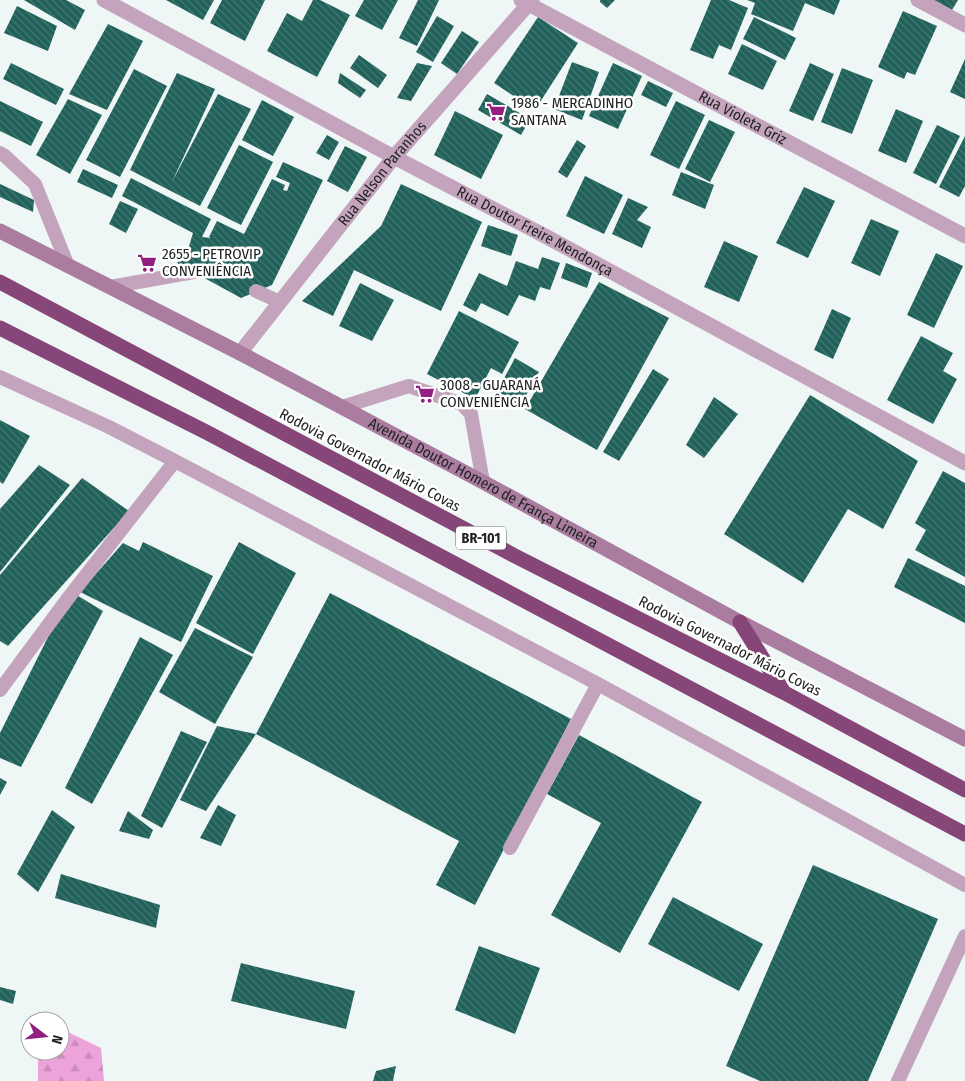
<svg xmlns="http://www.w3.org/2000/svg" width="965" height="1081" font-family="'Fira Sans Condensed',sans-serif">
<defs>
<pattern id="forest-firs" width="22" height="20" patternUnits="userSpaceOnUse" patternTransform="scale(1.25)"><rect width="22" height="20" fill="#eba3da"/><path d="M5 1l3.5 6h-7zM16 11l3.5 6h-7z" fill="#c98cbb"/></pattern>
<pattern id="building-back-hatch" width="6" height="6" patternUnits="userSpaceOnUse" patternTransform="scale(1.25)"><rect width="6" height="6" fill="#20615a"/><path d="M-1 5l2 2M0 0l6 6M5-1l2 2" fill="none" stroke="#477873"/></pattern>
</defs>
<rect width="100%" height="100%" fill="#eff7f6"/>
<path fill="url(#forest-firs)" d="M 60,1033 L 70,1033 L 101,1048 L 104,1081 L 38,1081 L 38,1051 L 60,1051 Z"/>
<path fill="url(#building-back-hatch)" d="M 24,0 L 66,0 L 85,10 L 75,30 Z
M 166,0 L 214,0 L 203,20 Z
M 222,0 L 265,0 L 245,41 L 210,23 Z
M 313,0 L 320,0 L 350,15 L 317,77 L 267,51 L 287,13 L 302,21 Z
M 364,0 L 398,0 L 382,30 L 355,16 Z
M 418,0 L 439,0 L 417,46 L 399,38 Z
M 600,0 L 615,0 L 607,8 L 600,2 Z
M 711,0 L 729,0 L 748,8 L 731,50 L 719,45 L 713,59 L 690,50 Z
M 747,0 L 840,0 L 834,15 L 805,3 L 793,31 L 751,14 L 755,3 Z
M 934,0 L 958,0 L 952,10 Z
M 17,6 L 57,26 L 48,51 L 4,33 Z
M 903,11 L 937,26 L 915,75 L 907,72 L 904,79 L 878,67 Z
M 437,16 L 454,26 L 433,62 L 416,52 Z
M 538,17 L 578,43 L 535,110 L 494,83 Z
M 754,17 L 796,38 L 785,60 L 743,39 Z
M 108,24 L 143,41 L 107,110 L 69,94 Z
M 462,31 L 479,42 L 457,74 L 441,63 Z
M 742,44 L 777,61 L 763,90 L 728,74 Z
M 359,55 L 387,75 L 378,88 L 350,68 Z
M 965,59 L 965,99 L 950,92 Z
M 572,62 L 599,72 L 582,120 L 554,109 Z
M 11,63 L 64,89 L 56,105 L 3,79 Z
M 417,63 L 432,66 L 411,101 L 397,98 Z
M 613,63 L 642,76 L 618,129 L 589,116 Z
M 810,63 L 834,74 L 813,121 L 789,111 Z
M 842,68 L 873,80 L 852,134 L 821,122 Z
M 134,69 L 167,86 L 120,177 L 86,160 Z
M 177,73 L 215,89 L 172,182 L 218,94 L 251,109 L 200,206 L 130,170 Z
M 340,73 L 366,90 L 360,98 L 338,83 Z
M 648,81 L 673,93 L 666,107 L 641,95 Z
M 487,94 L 530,119 L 521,135 L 478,110 Z
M 68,99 L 102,115 L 70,174 L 36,155 Z
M 262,100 L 294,117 L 273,156 L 242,140 Z
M 0,101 L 43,122 L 31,146 L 0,131 Z
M 676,101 L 705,115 L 679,169 L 650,155 Z
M 896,109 L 923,121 L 906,163 L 878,151 Z
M 455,111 L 503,135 L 481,179 L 434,155 Z
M 709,120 L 735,132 L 710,182 L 685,169 Z
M 937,125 L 960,136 L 936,184 L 913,173 Z
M 327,135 L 339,142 L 329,160 L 316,153 Z
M 965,136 L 965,186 L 959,197 L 939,187 Z
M 577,140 L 586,146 L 567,178 L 558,172 Z
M 239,145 L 273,162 L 241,225 L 207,208 Z
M 345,146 L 367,157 L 348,192 L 327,181 Z
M 283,162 L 323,180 L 272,285 L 241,298 L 177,263 L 187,253 L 193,233 L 122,196 L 131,178 L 211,219 L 202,237 L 211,238 L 209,237 L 217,221 L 244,234 L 272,179 L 285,185 L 283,190 L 287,191 L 290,183 L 276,177 Z
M 83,169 L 118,185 L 112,198 L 77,182 Z
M 681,172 L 714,185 L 705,209 L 672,195 Z
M 585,176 L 623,195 L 604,234 L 566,216 Z
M 0,184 L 34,200 L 33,212 L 0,197 Z
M 401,184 L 482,222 L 441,311 L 354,270 L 333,316 L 302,301 L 381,226 Z
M 804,187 L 835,201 L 808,258 L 776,243 Z
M 628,198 L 648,207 L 637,220 L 651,227 L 642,248 L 612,234 Z
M 120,201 L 138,209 L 126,233 L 109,224 Z
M 871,219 L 899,231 L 880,276 L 851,263 Z
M 488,225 L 518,235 L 511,256 L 481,246 Z
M 724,241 L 758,256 L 739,302 L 704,287 Z
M 936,253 L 963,266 L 934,328 L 907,315 Z
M 542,257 L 560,263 L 550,290 L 540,287 L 535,301 L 519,295 L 508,316 L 481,303 L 476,312 L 463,305 L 479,273 L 507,286 L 516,261 L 538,269 Z
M 566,263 L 592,273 L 587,288 L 561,278 Z
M 599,282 L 669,318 L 597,450 L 525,409 Z
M 360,283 L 394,300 L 372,341 L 339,326 Z
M 832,309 L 851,318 L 833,359 L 814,350 Z
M 459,311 L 519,342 L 502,374 L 491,368 L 475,399 L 427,374 Z
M 921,336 L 953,353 L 943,371 L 957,379 L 933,424 L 887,400 Z
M 515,358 L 539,372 L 519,408 L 495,395 Z
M 653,369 L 669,379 L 619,461 L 603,452 Z
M 810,395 L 918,461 L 883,529 L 848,509 L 803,583 L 724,534 Z
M 714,397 L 738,414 L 704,458 L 686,445 Z
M 0,420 L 30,436 L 3,484 L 0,482 Z
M 39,465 L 70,485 L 0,572 L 0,509 Z
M 943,471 L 965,483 L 965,577 L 915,550 L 926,530 L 915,523 Z
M 82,478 L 129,511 L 8,646 L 0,641 L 0,575 Z
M 143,542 L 213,576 L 181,642 L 80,592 L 123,543 L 139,551 Z
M 239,542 L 296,573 L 253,654 L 196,623 Z
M 908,558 L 965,586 L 965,623 L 894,587 Z
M 330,593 L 571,719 L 475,905 L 436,885 L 459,841 L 256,734 Z
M 75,594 L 103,611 L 21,767 L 0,758 L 0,733 L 62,609 L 68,610 Z
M 195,628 L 253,657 L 215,724 L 159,692 Z
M 140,637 L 173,655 L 92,804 L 65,788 Z
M 217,726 L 256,734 L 206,811 L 180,800 Z
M 181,731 L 207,742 L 162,828 L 141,816 Z
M 579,735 L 702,802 L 620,953 L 551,915 L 601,823 L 547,794 Z
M 0,778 L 7,782 L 0,795 Z
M 218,805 L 236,815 L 221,846 L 200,838 Z
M 52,810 L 75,827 L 38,892 L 17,874 Z
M 128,811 L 153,830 L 149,839 L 119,831 Z
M 813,865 L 938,919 L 868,1081 L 760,1081 L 726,1066 Z
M 61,874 L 160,905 L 156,928 L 55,898 Z
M 673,897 L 763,944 L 739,991 L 648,944 Z
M 479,946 L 540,968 L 515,1034 L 455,1010 Z
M 241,963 L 355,991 L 346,1029 L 231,1001 Z
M 0,987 L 16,991 L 13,1004 L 0,1000 Z
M 396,1066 L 393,1081 L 373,1081 L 376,1071 Z"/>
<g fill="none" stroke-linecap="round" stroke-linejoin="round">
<path stroke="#c4a4bc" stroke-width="14" d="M 0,153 L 5,156 L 35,184 L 68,266
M 110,287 L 194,272
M 256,291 L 280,302
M 0,377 L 109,427 L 175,461 L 598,684 L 965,885
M 342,407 L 409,386 L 462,404 L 471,414 L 483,482
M 0,690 L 69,597 L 175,461
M 510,848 L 598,684
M 898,1081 L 965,936"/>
<g stroke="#c4a4bc" stroke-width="15">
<path id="s1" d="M 104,0 L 394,157 L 545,236 L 965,463"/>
<path id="s2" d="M 521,0 L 965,236"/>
<path d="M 918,0 L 965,25"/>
<path id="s3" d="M 240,353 L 394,157 L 532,0"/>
</g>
<path stroke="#aa7c9f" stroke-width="15" id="s4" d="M 0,231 L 240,353 L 483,482 L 740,622 L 965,739"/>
<path stroke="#864678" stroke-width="15" d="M 0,282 L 515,556 L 783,692 L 965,790
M 0,328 L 208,433 L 965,834
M 740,622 L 783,691"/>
</g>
<defs>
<g id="supermarket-bare" transform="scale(1.5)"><path d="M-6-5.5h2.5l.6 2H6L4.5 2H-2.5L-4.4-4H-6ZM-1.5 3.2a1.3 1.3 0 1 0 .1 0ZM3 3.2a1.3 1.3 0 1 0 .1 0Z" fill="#922080" stroke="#fff" stroke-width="2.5" paint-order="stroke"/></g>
</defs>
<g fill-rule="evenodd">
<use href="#supermarket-bare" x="496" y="112"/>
<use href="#supermarket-bare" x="147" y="263"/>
<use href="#supermarket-bare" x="425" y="394"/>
</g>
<g text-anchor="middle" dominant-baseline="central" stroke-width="5" stroke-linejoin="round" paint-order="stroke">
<rect fill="#fff" stroke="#646666" stroke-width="1" x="456" y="526.5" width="50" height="23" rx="4"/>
<g font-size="14" font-weight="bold" fill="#212424">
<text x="481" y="538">BR-101</text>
</g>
<g font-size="15" fill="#212424" stroke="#fff" text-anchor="start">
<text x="511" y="103">1986 - MERCADINHO<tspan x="511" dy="17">SANTANA</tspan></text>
<text x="162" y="254">2655 - PETROVIP<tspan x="162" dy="17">CONVENIÊNCIA</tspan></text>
<text x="440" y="385">3008 - GUARANÁ<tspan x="440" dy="17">CONVENIÊNCIA</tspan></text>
</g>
<g font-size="15" fill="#212424" stroke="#fff">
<text stroke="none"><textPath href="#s2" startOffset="251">Rua Violeta Griz</textPath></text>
<text stroke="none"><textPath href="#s3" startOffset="229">Rua Nelson Paranhos</textPath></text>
<text stroke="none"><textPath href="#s1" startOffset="489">Rua Doutor Freire Mendonça</textPath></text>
<text transform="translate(370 460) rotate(28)">Rodovia Governador Mário Covas</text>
<text stroke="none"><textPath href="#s4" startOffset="545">Avenida Doutor Homero de França Limeira</textPath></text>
<text transform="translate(730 646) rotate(27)">Rodovia Governador Mário Covas</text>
</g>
</g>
<g transform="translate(45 1036) rotate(106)"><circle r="24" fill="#ffffff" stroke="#a6a7a7"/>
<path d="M0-4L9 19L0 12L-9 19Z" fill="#922080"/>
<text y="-8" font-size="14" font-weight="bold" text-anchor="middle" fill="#212424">N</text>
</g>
</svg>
